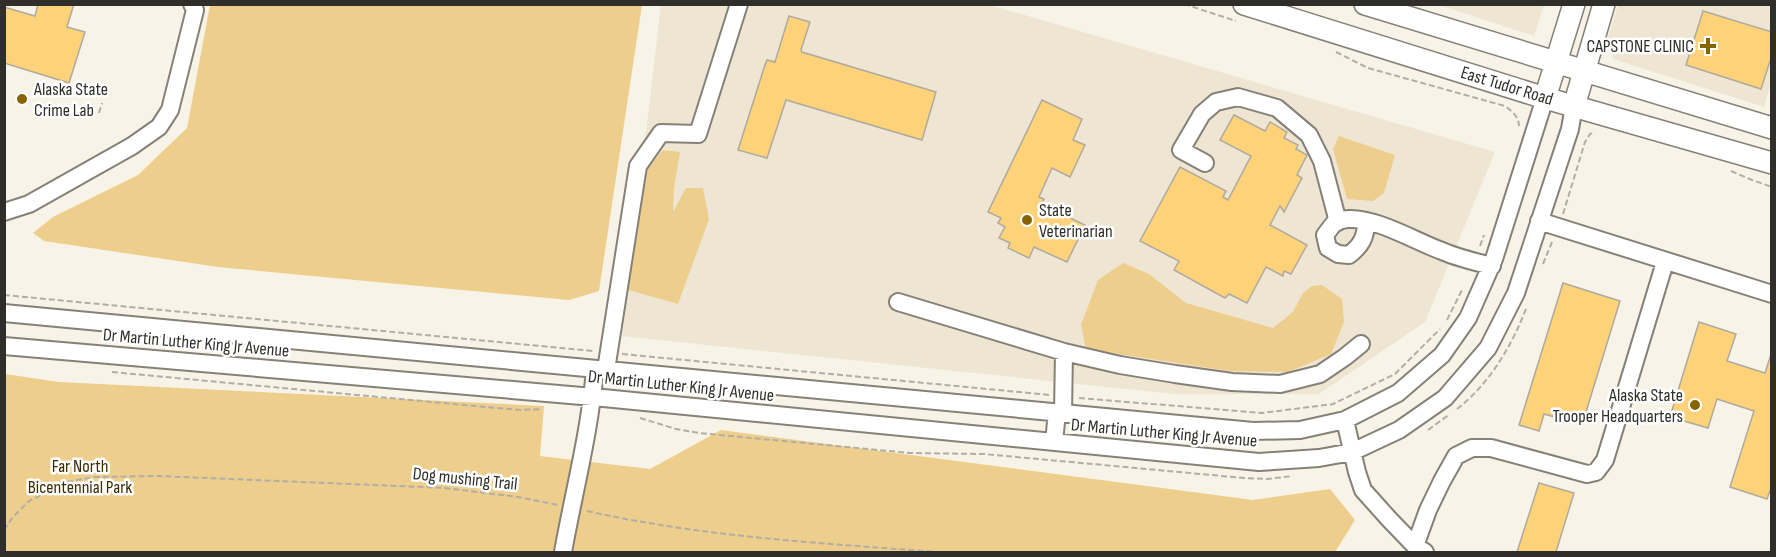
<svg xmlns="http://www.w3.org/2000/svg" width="1776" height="557" font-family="'Sofia Sans Condensed',sans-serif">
<rect width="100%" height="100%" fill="#f8f3e7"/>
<path fill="#eee5d3" d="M 661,5 L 990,5 L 1495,152 L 1425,322 L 1319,394 L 1174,394 L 622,336 Z
M 1439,5 L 1544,5 L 1534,36 Z
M 1618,5 L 1771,5 L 1771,82 L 1764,107 L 1613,59 L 1607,41 Z"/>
<path fill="#edce8d" d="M 210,5 L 642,5 L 599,291 L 569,300 L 218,267 L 44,241 L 33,233 L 53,217 L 138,175 L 187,128 Z
M 1339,136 L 1395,155 L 1384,193 L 1373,201 L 1347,199 L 1333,149 Z
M 663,150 L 680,152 L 674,188 L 673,212 L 686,188 L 703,188 L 709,219 L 678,304 L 625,289 L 642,176 Z
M 1123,263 L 1149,274 L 1186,303 L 1273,328 L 1293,312 L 1303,293 L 1312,286 L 1322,285 L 1342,299 L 1344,322 L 1331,354 L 1288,372 L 1229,371 L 1086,349 L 1081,325 L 1098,280 Z
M 5,374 L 59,382 L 544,406 L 540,456 L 650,469 L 721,430 L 1253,500 L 1330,489 L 1355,520 L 1335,552 L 5,552 Z"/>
<path fill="#fdd278" stroke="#afaa9f" stroke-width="1.5" d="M 38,4 L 74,4 L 67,27 L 85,32 L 69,83 L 4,63 L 4,7 L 35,16 Z
M 1703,11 L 1772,32 L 1772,55 L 1761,89 L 1686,65 Z
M 789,16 L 810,22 L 801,50 L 802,52 L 936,92 L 922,140 L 786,100 L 767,158 L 738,150 L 764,68 L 767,60 L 775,62 Z
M 1042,100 L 1082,119 L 1073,140 L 1085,145 L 1070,177 L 1052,168 L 1039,197 L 1044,199 L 1041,204 L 1085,225 L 1067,262 L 1034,247 L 1029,258 L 1008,248 L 1010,243 L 999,238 L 1005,227 L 998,223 L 1001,218 L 988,212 Z
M 1234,115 L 1265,131 L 1270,122 L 1287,132 L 1284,138 L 1298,145 L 1296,149 L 1307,155 L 1297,175 L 1302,178 L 1284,212 L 1280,206 L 1270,225 L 1307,245 L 1291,274 L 1284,271 L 1283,276 L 1266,267 L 1247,303 L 1229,294 L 1225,298 L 1174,270 L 1179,261 L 1140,241 L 1180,167 L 1226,191 L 1223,197 L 1228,200 L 1251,156 L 1220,140 Z
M 1563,283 L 1620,301 L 1582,425 L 1544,414 L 1539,431 L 1519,425 Z
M 1699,322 L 1736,334 L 1727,361 L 1765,373 L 1772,351 L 1772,485 L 1767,499 L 1730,487 L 1754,411 L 1717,399 L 1708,428 L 1670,417 Z
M 1539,483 L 1574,493 L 1556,552 L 1517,552 Z"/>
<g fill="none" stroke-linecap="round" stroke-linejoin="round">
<g stroke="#868176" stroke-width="20">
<path id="minor" d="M 1205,163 L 1181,150 L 1202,114 L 1216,102 L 1238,97 L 1277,108 L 1309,135 L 1322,161 L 1338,222
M 4,212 L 29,204 L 132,146 L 159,127 L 170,110 L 195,10 L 192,4
M 1539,221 L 1772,294
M 1366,222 C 1366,237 1361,246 1349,255 L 1338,254 L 1328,248 L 1325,235 L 1335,222 C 1339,221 1344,219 1348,219 C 1375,217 1417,242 1442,251 C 1458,258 1475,262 1492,266
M 898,302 L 1064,352 L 1063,413
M 4,313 L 1253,431 L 1300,430 L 1345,420 L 1398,393 L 1442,355 L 1468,318 L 1494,259 L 1545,98
M 4,346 L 593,397 L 1259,462 L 1319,458 L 1352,452 L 1399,430 L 1445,398 L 1488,348 L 1516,293 L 1570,129 L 1574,106
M 1064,352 L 1120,365 L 1175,374 L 1232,382 L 1280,384 L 1320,374 L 1345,357 L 1361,344
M 606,370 L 638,166 L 661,133 L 698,134 L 739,4
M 1345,420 L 1357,472 L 1363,490 L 1389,519 L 1415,546 L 1425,552
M 1054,442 L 1057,412
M 1415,546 L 1428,510 L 1442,481 L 1456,456 L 1472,448 L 1491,448 L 1587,474 L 1596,472 L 1605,460 L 1665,262
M 563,552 C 574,491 590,431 595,369"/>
</g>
<g stroke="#868176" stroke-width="24">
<path id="major" d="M 1244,4 L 1545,98 L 1772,163
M 1365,4 L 1772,128
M 1545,98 L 1574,4
M 1574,106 L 1604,4"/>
</g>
<path stroke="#b2aea5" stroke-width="2" stroke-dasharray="6 3" stroke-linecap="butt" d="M 1184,4 L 1236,21
M 1336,52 L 1368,68 L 1505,106 C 1512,111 1519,117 1519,126
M 99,113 L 102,103
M 1731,171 L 1752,180 L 1772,187
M 1563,214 L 1585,142 L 1590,134 L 1595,132
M 1480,246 L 1484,235
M 1543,264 L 1552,242
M 4,295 L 593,351
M 1447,320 L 1462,290
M 622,354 L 1050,395
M 112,372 L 475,406 L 521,410 L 542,409
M 1079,398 L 1262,413 L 1333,404 L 1395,374 L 1440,329
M 1457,409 C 1490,383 1511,347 1526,309
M 640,418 L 676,429 L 699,433 L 910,453 L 984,454 L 1244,478 L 1267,479 L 1293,476
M 1428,430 L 1450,414
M 587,511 C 703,537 820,543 938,552
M 4,530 L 13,517 L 29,501 L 67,482 L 94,477 L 157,476 L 445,488 L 518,497 L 558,505"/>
<use href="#minor" stroke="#fff" stroke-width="16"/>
<use href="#major" stroke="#fff" stroke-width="21"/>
</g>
<g fill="#876400" stroke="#fff" stroke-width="2">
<path d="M1705 37h6v6h6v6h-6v6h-6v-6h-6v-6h6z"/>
<circle cx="22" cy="99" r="6"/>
<circle cx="1027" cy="220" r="6"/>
<circle cx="1695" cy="405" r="6"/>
</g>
<g text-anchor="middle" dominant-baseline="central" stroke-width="5" stroke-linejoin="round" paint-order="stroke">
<g font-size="18" fill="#302e2a" stroke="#fff" text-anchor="end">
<text x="1694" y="46">CAPSTONE CLINIC</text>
<text x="34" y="89" text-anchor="start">Alaska State<tspan x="34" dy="21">Crime Lab</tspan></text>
<text x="1039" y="210" text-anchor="start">State<tspan x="1039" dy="21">Veterinarian</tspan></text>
<text x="1683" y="395">Alaska State<tspan x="1683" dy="21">Trooper Headquarters</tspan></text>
</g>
<g font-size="18" fill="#302e2a" stroke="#fff">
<text transform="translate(1507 86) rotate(17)">East Tudor Road</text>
<text transform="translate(196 343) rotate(5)">Dr Martin Luther King Jr Avenue</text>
<text transform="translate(681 386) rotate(6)">Dr Martin Luther King Jr Avenue</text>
<text transform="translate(1164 433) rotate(5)">Dr Martin Luther King Jr Avenue</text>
<text transform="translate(465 479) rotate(6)">Dog mushing Trail</text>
</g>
<g font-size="18" fill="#3c2b02" stroke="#fff">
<text x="80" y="466">Far North<tspan x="80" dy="21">Bicentennial Park</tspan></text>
</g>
</g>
<rect width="1776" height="557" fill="none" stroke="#302e2a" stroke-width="12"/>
</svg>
